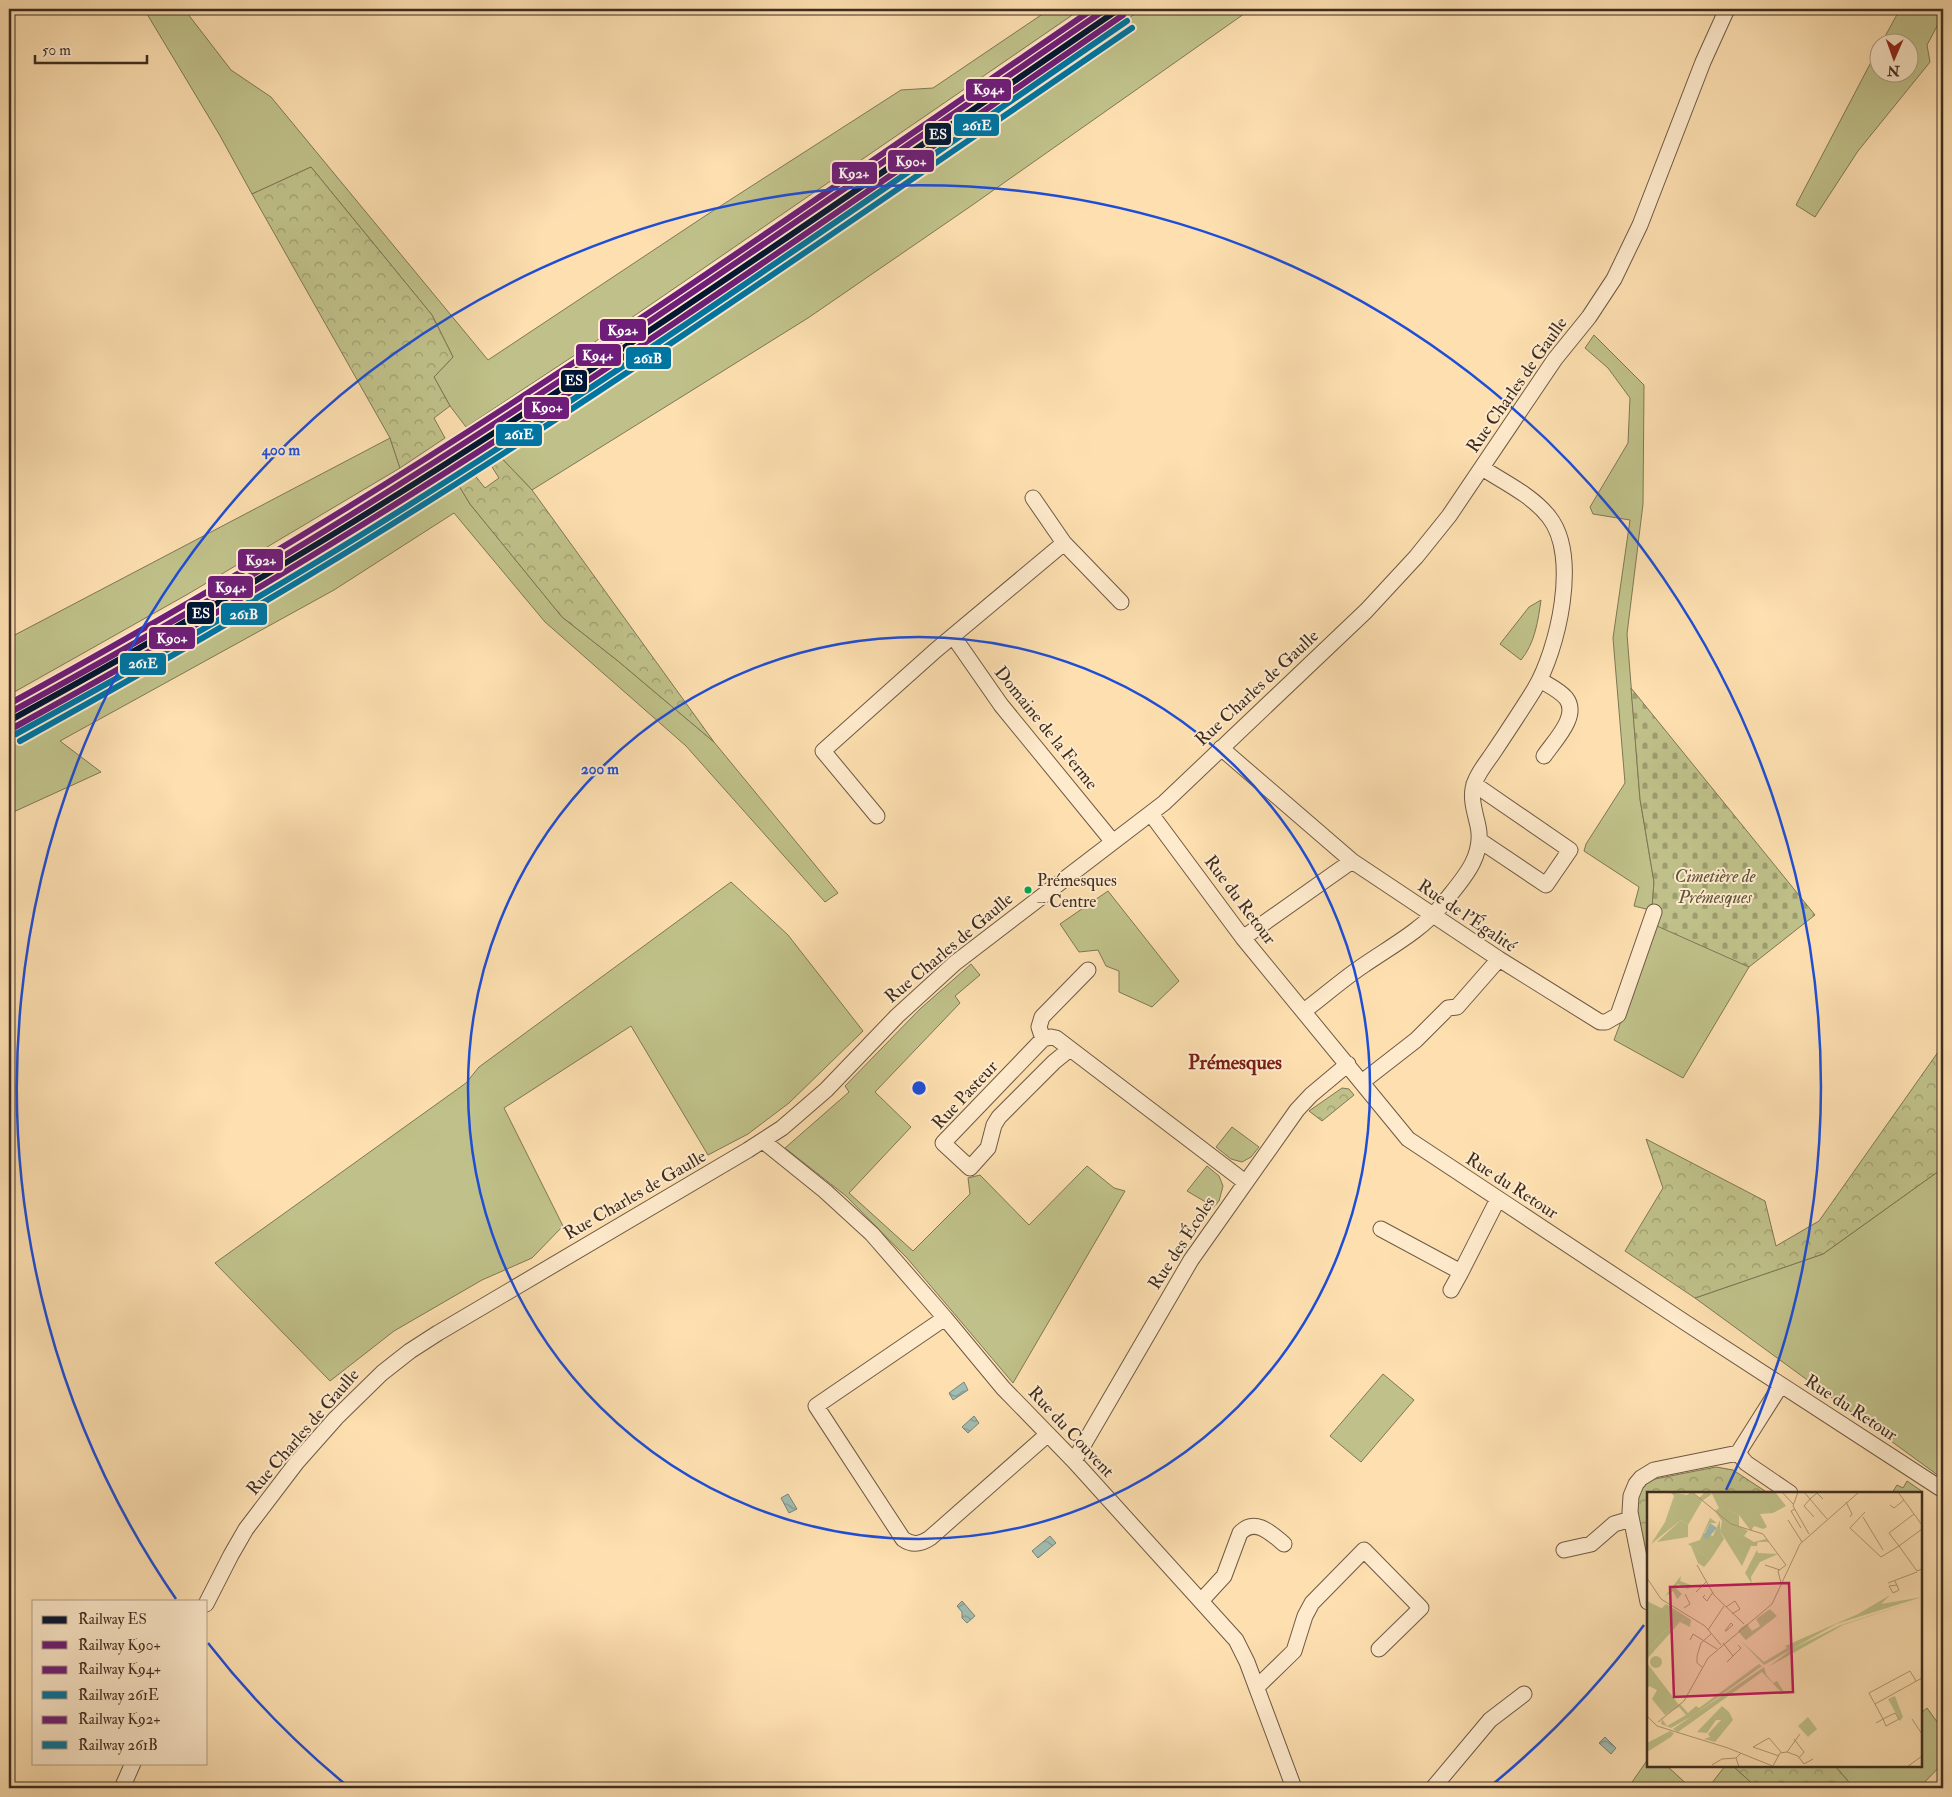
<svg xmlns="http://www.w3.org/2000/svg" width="1952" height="1797" font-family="'IM FELL Double Pica',serif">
<defs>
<pattern id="forest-crowns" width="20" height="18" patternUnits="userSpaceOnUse" patternTransform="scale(1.25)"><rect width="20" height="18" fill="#c0c18a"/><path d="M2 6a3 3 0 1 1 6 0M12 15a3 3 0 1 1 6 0" fill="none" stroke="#9d9d70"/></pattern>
<pattern id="cemetery-stones" width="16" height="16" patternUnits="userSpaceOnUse" patternTransform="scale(1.25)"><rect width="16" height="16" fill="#c0c18a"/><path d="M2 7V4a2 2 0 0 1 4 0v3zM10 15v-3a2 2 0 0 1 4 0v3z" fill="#9d9d70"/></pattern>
<pattern id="water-waves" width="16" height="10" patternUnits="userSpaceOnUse" patternTransform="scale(1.25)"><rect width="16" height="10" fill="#a1bcb2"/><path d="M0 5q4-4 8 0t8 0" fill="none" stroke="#859990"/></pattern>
</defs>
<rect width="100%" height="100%" fill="#fddfb0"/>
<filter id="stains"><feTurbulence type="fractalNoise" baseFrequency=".004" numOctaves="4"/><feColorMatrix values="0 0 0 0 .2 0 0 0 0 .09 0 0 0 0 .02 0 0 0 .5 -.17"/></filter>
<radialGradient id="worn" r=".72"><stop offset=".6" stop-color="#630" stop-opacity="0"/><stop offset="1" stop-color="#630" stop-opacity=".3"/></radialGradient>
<path fill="#c0c18a" stroke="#7f7755" d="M 144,9 L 184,9 L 231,70 L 271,97 L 488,360 L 705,216 L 901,90 L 933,88 L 1050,9 L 1081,9 L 634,316 L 466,427 L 450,406 L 434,377 L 453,357 L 432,315 L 311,167 L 252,194 L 219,134 Z
M 1142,9 L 1251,9 L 971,206 L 808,318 L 532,490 L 489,445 L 840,216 Z
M 1900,9 L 1943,9 L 1943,15 L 1927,45 L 1930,62 L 1858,151 L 1815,217 L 1796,205 L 1879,47 L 1880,72 L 1910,72 L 1910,42 L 1882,42 Z
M 1594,335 L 1644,385 L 1643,504 L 1627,634 L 1640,799 L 1654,882 L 1652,908 L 1646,909 L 1634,906 L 1639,887 L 1584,851 L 1586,844 L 1625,783 L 1613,638 L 1630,520 L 1593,514 L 1590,507 L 1628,443 L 1630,398 L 1608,368 L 1585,348 Z
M 390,438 L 400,468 L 188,594 L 9,695 L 9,638 Z
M 450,471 L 470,504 L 562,617 L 618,661 L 714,742 L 838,893 L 825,902 L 686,746 L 545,622 L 454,513 L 334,590 L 60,741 L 101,772 L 9,814 L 9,737 L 172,649 Z
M 1541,600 C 1538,621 1535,643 1521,660 L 1500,644 L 1529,607 Z
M 731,882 L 788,935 L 863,1031 L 789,1103 L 748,1134 L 708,1155 L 631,1026 L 504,1108 L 563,1226 L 532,1258 L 482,1280 L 394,1331 L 330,1381 L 215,1263 L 466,1083 L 479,1067 Z
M 1108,891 L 1179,981 L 1152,1007 L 1119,992 L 1119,971 L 1106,966 L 1098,950 L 1079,952 L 1060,924 Z
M 1691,893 L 1729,946 L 1749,967 L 1683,1078 L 1614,1040 L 1657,926 Z
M 971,964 L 980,975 L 955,996 L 960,1003 L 875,1092 L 911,1127 L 849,1193 L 913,1251 L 970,1194 L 968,1178 L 980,1175 L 1029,1225 L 1087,1166 L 1114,1188 L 1125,1191 L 1013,1383 L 907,1258 L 846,1196 L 785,1148 L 849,1092 L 845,1086 L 920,1009 Z
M 1232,1127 L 1259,1147 L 1251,1157 L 1242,1162 L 1231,1159 L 1216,1147 Z
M 1207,1166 L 1219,1176 L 1223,1186 L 1219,1201 L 1214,1207 L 1187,1191 Z
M 1943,1168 L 1943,1479 L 1695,1298 L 1823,1254 Z
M 1383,1374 L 1414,1400 L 1361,1462 L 1330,1436 Z
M 1907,1481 L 1923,1492 L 1921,1494 L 1892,1493 L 1897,1485 L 1903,1488 Z
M 1927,1708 L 1943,1730 L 1943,1763 L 1919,1788 L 1854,1788 L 1835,1766 L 1921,1766 L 1921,1713 Z
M 1648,1759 L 1648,1766 L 1667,1766 L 1691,1788 L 1628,1788 Z
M 1725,1766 L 1733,1766 L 1757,1788 L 1708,1788 Z"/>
<path fill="url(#forest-crowns)" stroke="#7f7755" d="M 311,167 L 432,315 L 453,357 L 434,377 L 450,406 L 434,418 L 445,438 L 400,468 L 390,438 L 252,194 Z
M 489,445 L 532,490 L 714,742 L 618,661 L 562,617 L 470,504 L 450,471 L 464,462 L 485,488 L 499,478 L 482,451 Z
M 1943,1045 L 1943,1168 L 1823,1254 L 1695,1298 L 1625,1251 L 1663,1188 L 1646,1139 L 1765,1201 L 1776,1246 L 1819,1221 Z
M 1342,1088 L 1349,1089 L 1354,1095 L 1322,1121 L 1309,1111 Z
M 1716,1467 L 1733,1470 L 1768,1493 L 1648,1493 L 1648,1568 C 1645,1555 1633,1517 1634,1506 C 1634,1493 1644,1484 1655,1479 Z
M 1733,1766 L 1835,1766 L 1854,1788 L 1757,1788 Z"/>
<path fill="url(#cemetery-stones)" stroke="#7f7755" d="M 1631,688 L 1815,915 L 1749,967 L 1657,926 L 1656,916 L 1652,908 L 1654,882 L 1640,799 Z"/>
<path fill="url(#water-waves)" stroke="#798378" d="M 964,1382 L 968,1390 L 953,1400 L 949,1393 Z
M 974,1416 L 979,1423 L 968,1433 L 962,1427 Z
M 788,1494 L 797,1509 L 789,1513 L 781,1498 Z
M 1050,1536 L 1056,1543 L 1038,1558 L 1032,1551 Z
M 962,1601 L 975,1616 L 967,1623 L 962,1618 L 962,1612 L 957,1606 Z
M 1605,1737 L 1616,1748 L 1611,1754 L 1599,1743 Z"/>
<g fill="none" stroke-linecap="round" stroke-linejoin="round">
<g stroke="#6e5a44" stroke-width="17">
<path id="minor" d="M 1033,498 L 1064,543 L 1121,602
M 953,636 L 1001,705 L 1113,842
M 1540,680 C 1548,685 1559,690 1566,698 C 1580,716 1554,741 1544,756
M 1221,748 L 1352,861 L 1499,959 L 1600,1022 L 1606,1022 L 1618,1015 L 1654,912
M 1474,784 L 1570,850 L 1546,885 L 1479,840
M 1151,814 L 1243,938 L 1408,1139 L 1686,1323 L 1943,1490
M 877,816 L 823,751 L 936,650 L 1064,543
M 1243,938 L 1352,861
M 1304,1011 C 1324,996 1343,979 1364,965 C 1390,947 1422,930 1442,905 C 1460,882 1485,858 1478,826 C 1475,812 1469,796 1475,782 C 1479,771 1487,762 1493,753 C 1507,732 1521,711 1534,690 C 1558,650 1580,556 1549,517 C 1533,496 1504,482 1482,468
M 1043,1039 L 1039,1027 L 1042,1017 L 1088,970
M 1070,1049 L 1054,1062 L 999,1117 L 994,1125 L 988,1148 L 970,1168 L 943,1143 L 1043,1039 L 1051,1037 L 1056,1038 L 1245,1182
M 1362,1082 L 1416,1040 L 1448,1008 L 1457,1007 L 1499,959
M 763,1141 L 825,1191 L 872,1234 L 945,1318 L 1003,1388 L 1074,1461 L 1236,1640 L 1247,1662 L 1294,1788
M 1381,1229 L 1461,1272 L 1451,1290
M 1461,1272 L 1498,1199
M 945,1318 L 816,1406 L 903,1539 C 913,1546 921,1544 930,1538 L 1048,1434
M 1781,1385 L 1738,1453 L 1746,1463 L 1790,1493
M 1074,1461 L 1191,1260 L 1297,1110 L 1311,1095 L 1348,1064
M 1564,1550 L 1591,1544 L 1614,1524 L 1631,1519
M 1201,1601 L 1224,1576 L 1240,1533 C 1255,1517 1271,1533 1284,1544
M 1648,1602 L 1630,1512 L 1631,1496 L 1636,1484 L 1641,1478 L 1654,1470 L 1738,1453
M 206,1604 L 231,1555 L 246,1529 L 297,1462 L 336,1418 L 382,1373 L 410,1351 L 438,1333 L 748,1150 L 782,1128 L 826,1090 L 897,1016 L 955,963 L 1164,803 L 1366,611 L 1416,557 L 1449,516 L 1555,359 L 1589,317 L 1614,279 L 1640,225 L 1703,62 L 1727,9
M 1257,1687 L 1294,1651 L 1305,1616 L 1312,1603 L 1364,1550 L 1421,1608 L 1379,1649
M 122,1788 L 133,1763
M 1433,1788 L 1490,1720 L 1524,1694"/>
</g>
<use href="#minor" stroke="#feeacc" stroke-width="15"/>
<g stroke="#feeacc" stroke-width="10">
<path id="rail-1" d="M 9,721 C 125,657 240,592 353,522 C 615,360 866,183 1119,9"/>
</g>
<g stroke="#feeacc" stroke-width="10">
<path id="rail-2" d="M 13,728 C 129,664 244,598 357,528 C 619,367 870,189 1123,15"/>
</g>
<g stroke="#feeacc" stroke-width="10">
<path id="rail-3" d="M 9,713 C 124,650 238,585 349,516 C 607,356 856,180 1106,9"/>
</g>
<g stroke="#feeacc" stroke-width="10">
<path id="rail-4" d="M 16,734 C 133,670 248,605 361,535 C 623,373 874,195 1127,21"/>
</g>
<g stroke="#feeacc" stroke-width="10">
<path id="rail-5" d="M 9,704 C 122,642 235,577 345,509 C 600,352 846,178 1093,9"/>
</g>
<g stroke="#feeacc" stroke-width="10">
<path id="rail-6" d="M 20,741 C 136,677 252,611 365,541 C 627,379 878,202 1132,28"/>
</g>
<use href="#rail-1" stroke="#011633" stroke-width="6"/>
<use href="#rail-2" stroke="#6e1e78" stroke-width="6"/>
<use href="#rail-3" stroke="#6e1e78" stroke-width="6"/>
<use href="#rail-4" stroke="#0075a1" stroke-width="6"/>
<use href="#rail-5" stroke="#6e1e78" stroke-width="6"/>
<use href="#rail-6" stroke="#0075a1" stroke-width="6"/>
</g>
<g fill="none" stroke="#1d4ed8" stroke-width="2.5">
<circle cx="919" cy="1088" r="451"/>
<path d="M1644 1625A902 902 0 0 1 1493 1784M345 1784A902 902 0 0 1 208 1643M176 1599A902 902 0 1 1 1726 1490"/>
</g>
<circle fill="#00a651" stroke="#feeacc" stroke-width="2" cx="1028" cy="890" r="4.5"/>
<g text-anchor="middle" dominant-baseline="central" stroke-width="4" stroke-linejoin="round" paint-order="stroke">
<g font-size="17" fill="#3e2d20" stroke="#feeacc" text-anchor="start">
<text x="1037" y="880">Prémesques<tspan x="1037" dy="21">– Centre</tspan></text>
</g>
<g font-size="18" fill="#3e2d20" stroke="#feeacc">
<text transform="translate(1517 385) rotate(-55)">Rue Charles de Gaulle</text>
<text transform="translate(1257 688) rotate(-43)">Rue Charles de Gaulle</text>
<text transform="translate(1046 728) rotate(51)">Domaine de la Ferme</text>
<text transform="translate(1240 900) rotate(53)">Rue du Retour</text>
<text transform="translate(1467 916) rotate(34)">Rue de l'Égalité</text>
<text transform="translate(949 948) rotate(-40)">Rue Charles de Gaulle</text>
<text transform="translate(965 1095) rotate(-47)">Rue Pasteur</text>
<text transform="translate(1512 1186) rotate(33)">Rue du Retour</text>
<text transform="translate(635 1195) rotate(-30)">Rue Charles de Gaulle</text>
<text transform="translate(1182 1243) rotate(-57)">Rue des Écoles</text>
<text transform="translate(1851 1408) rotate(33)">Rue du Retour</text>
<text transform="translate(303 1432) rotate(-49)">Rue Charles de Gaulle</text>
<text transform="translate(1071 1432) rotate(47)">Rue du Couvent</text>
</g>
<g font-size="18" font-style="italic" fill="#5e523a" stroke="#feeacc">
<text x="1715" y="876">Cimetière de<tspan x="1715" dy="21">Prémesques</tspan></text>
</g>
<g font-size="20" font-weight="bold" fill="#7a1f14" stroke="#feeacc">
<text x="1235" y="1062">Prémesques</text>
</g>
</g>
<g transform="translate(1647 1492)">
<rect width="275" height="275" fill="#fddfb0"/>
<path d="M 23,0 L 40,3 L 44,0 L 52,6 L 58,0 L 65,2 L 55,9 L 41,33 L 34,28 L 4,52 L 18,30 L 27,4 ZM 84,0 L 128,0 L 139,14 L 126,21 L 113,22 L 120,35 L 116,37 L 107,34 L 104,39 L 92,23 L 83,19 L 76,7 ZM 63,26 L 70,31 L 63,31 L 57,41 L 66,44 L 73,28 L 73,39 L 77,47 L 63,68 L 41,52 L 53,48 ZM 34,84 L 33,89 L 44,93 L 41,97 L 31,92 L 28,95 L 35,102 L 30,107 L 26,99 L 18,104 ZM 243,103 L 234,112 L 275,105 L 189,132 L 117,173 L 93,148 L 117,170 L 140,156 L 138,154 L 211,122 ZM 275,107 L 196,133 L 121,175 L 145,157 L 194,133 ZM 19,112 L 40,125 L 15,141 L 0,159 L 0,131 ZM 123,117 L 130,124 L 99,148 L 96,145 L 91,139 L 95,135 L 100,132 L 105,139 L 113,134 L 109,127 ZM3 170a6 6 0 1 1 12 0a6 6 0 1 1-12 0ZM 112,172 L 115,174 L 45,224 L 24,236 L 14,232 L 15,227 L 20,234 L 39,223 L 32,215 L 18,223 L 33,212 L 41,221 L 49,214 L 52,216 ZM 117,175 L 119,182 L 126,191 L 130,189 L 137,200 L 135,201 L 115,180 L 31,240 L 26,237 ZM 75,214 L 82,220 L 86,228 L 68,250 L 57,247 L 63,245 L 61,242 L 74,228 L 69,228 L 60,241 L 50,240 ZM 23,239 L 27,241 L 24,245 L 0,260 L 0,251 Z" fill="#c0c18a"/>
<path d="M 64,0 L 84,0 L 77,7 L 83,19 L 92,23 L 92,34 L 101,39 L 97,44 L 107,50 L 119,47 L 122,50 L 111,50 L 110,54 L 104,54 L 95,74 L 73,39 L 75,29 L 68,19 L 72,16 ZM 34,28 L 41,33 L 41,45 L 10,50 ZM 44,54 L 63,68 L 57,75 L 51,71 ZM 110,58 L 111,61 L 131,62 L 113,70 L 104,85 L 105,92 L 98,81 ZM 0,109 L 16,117 L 12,125 L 0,131 ZM 40,125 L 44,128 L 43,135 L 33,130 L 0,167 L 0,159 L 15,141 ZM 0,171 L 32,213 L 18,223 L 5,207 L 10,198 L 2,194 L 0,199 ZM 248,204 L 256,225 L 253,229 L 241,207 ZM 161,225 L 170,237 L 161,245 L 151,234 Z" fill="#c0c18a"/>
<path d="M 63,31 L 70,36 L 60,47 L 56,45 Z" fill="#a1bcb2"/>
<path fill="none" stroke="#b19876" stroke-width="1" d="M 45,0 L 84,32 L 116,42 L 139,73M 135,0 L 146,12M 151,0 L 146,14 L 162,42M 157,0 L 180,27M 251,0 L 275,33M 163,7 L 157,14 L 167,25M 163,7 L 170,1 L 176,7M 199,10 L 205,22 L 203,25M 243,13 L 247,16 L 257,8M 148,17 L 144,19 L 154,36M 218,20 L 203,36 L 234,65 L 252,54 L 242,41 L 267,22M 216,25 L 236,58M 141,28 L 155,50M 275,37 L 252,54 L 270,79 L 275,77M 50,73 L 67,103 L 97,132M 118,73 L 133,78M 0,86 L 14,107 L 58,134 L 74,153M 248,89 L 252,98 L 246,101 L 242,94 L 250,93M 134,91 L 131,79 L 139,73M 241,91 L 270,80M 49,100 L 60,89M 58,103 L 56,105 L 60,109 L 66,100M 79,115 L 88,109 L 93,117 L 85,122M 37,116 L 43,112 L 38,102M 84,131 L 86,133 L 79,139 L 78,139 ZM 61,138 L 77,114M 43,148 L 46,142 L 70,157M 76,151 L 86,164M 80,170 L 94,156 L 91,153M 55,175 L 50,171 L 50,164 L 54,151 L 64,142M 228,212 L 275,186M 0,224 L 10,234 L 81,256 L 128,275M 265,227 L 275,242M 11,230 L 37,209 L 61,166 L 125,112 L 153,52 L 212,0M 229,231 L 236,227 L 248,221 L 252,227 L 239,234 L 236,227 L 228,212 L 223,203 L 222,201 L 263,179 L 269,189M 147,247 L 157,260 L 152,266M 140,260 L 151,264 L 157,272 L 166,267M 132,264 L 106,255 L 122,246 L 134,260M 65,273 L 75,267 L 89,266M 126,274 L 133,261 L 140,260 L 153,242M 92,275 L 89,266 L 94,261M 260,275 L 275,264"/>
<path fill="#c2185b" fill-opacity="0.15" stroke="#c2185b" stroke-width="2.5" d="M 142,91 L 146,200 L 27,205 L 23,95 Z"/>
<rect width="275" height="275" fill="none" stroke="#3e2d20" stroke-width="2.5"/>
</g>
<circle cx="919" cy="1088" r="8" fill="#1d4ed8" stroke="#feeacc" stroke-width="2.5"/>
<g font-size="15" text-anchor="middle" font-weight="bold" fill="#1d4ed8" stroke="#feeacc" stroke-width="4" stroke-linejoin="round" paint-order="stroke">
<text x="281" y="455">400 m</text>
<text x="600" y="774">200 m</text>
</g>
<g stroke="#feeacc" stroke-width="2">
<rect x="965" y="78" width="47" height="24" rx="5" fill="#6e1e78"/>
<rect x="953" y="113" width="47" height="24" rx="5" fill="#0075a1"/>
<rect x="924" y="122" width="28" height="24" rx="5" fill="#011633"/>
<rect x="887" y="149" width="48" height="24" rx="5" fill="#6e1e78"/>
<rect x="831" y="161" width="47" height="24" rx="5" fill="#6e1e78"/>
<rect x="599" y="318" width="48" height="24" rx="5" fill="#6e1e78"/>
<rect x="575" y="343" width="47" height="24" rx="5" fill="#6e1e78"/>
<rect x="625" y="346" width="47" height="24" rx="5" fill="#0075a1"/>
<rect x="560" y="369" width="28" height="24" rx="5" fill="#011633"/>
<rect x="523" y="396" width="47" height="24" rx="5" fill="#6e1e78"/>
<rect x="495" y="423" width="48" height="24" rx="5" fill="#0075a1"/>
<rect x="237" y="548" width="47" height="24" rx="5" fill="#6e1e78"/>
<rect x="207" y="575" width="47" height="24" rx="5" fill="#6e1e78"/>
<rect x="186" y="601" width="29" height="24" rx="5" fill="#011633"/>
<rect x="220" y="602" width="48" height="24" rx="5" fill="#0075a1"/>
<rect x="148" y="626" width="48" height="24" rx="5" fill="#6e1e78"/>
<rect x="119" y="652" width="48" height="24" rx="5" fill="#0075a1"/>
</g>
<g font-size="14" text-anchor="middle" font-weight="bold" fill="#fff">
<text x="989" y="94">K94+</text>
<text x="977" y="130">261E</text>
<text x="938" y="139">ES</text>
<text x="911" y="166">K90+</text>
<text x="854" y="178">K92+</text>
<text x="623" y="335">K92+</text>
<text x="598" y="360">K94+</text>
<text x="648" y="363">261B</text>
<text x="574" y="385">ES</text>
<text x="547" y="412">K90+</text>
<text x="519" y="439">261E</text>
<text x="261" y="565">K92+</text>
<text x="231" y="592">K94+</text>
<text x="201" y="618">ES</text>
<text x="244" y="619">261B</text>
<text x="172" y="643">K90+</text>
<text x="143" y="668">261E</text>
</g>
<rect width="1952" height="1797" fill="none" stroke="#fddfb0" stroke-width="30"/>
<rect x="10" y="10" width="1932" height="1777" fill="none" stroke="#3e2d20" stroke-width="2.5"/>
<rect x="15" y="15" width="1922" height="1767" fill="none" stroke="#3e2d20"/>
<rect x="32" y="1600" width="175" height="165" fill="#feeacc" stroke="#b19e87"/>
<rect x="42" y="1616" width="25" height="8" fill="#011633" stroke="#b19e87"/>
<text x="78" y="1624" font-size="15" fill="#3e2d20">Railway ES</text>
<rect x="42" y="1641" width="25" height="8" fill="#6e1e78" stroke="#b19e87"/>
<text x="78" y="1650" font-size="15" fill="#3e2d20">Railway K90+</text>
<rect x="42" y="1666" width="25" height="8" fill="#6e1e78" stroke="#b19e87"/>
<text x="78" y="1674" font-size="15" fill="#3e2d20">Railway K94+</text>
<rect x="42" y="1691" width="25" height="8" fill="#0075a1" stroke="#b19e87"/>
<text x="78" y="1700" font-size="15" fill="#3e2d20">Railway 261E</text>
<rect x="42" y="1716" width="25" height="8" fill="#6e1e78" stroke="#b19e87"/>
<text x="78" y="1724" font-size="15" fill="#3e2d20">Railway K92+</text>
<rect x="42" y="1741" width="25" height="8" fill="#0075a1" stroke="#b19e87"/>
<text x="78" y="1750" font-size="15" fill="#3e2d20">Railway 261B</text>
<g transform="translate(1894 58) rotate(182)"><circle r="24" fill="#feeacc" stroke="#b19e87"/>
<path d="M0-4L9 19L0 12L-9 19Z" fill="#8f2418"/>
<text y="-8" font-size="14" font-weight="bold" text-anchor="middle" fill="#3e2d20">N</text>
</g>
<path d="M35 55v8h112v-8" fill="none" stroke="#3e2d20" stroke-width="2.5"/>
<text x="42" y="55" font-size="15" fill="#3e2d20" stroke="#feeacc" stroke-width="4" paint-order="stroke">50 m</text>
<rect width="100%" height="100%" filter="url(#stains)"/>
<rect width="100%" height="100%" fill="url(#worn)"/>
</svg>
